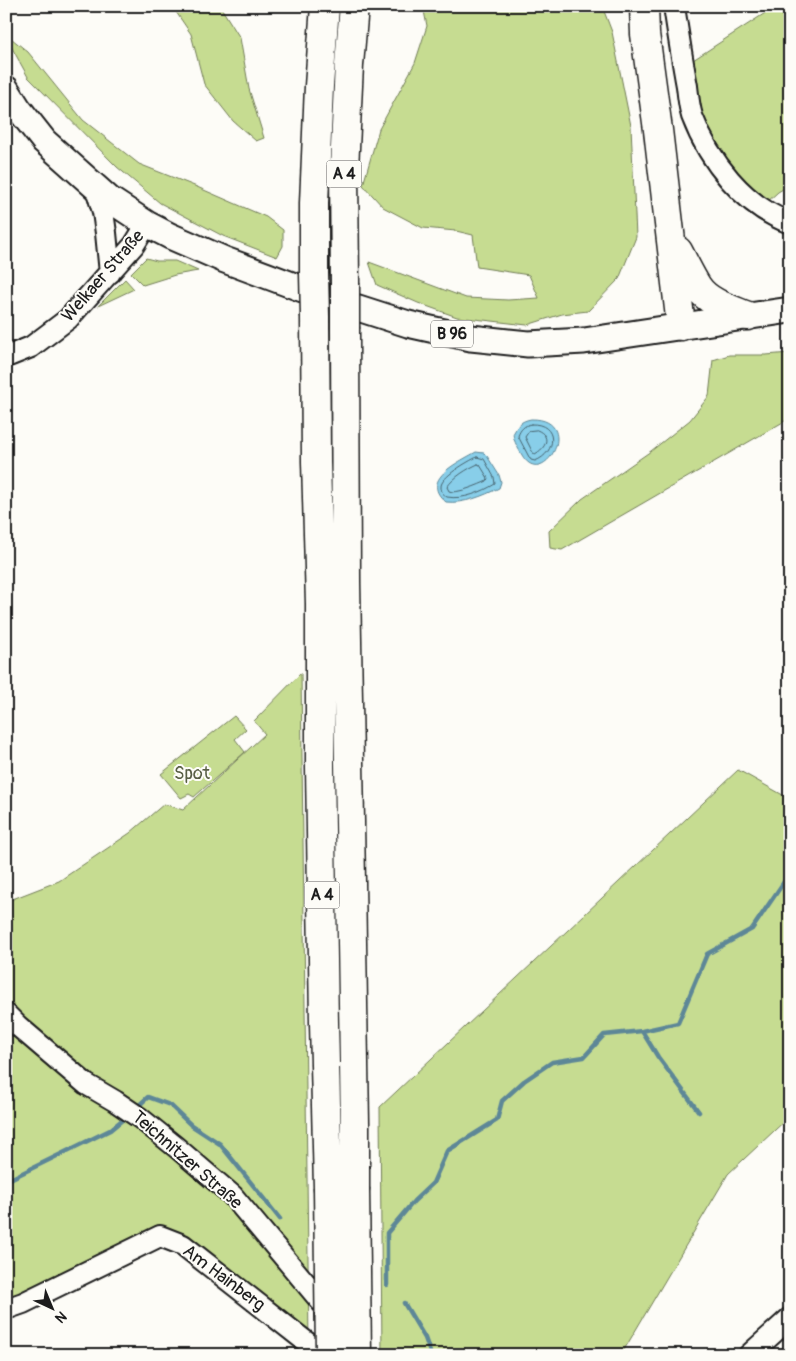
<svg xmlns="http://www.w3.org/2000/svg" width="796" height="1361" font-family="Pangolin,sans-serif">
<rect width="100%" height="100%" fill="#fdfcf7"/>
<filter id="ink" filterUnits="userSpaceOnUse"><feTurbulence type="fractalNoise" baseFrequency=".02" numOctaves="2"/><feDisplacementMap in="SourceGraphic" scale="10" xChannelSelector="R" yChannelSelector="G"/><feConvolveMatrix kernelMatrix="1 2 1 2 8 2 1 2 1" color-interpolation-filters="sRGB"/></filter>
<g filter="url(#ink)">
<path fill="#c6dc91" stroke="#717c56" d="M 172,6 L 220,6 L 240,38 L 249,89 L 264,138 L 256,141 L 233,121 L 204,84 L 191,34 Z
M 423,6 L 602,6 L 612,32 L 631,126 L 636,237 L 619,279 L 588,311 L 562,314 L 527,325 L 457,317 L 418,303 L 377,285 L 369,262 L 466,298 L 508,300 L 539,298 L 529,275 L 477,267 L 473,235 L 456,231 L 423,228 L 383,207 L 363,185 L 379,129 L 415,63 L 427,26 Z
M 776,6 L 790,6 L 790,185 L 778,192 L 766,203 C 743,184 705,144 698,116 C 693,99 693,80 690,62 Z
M 6,34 L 28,52 L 83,120 L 139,164 L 197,187 L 266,217 L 283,230 L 283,246 L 277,257 L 223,236 L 160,203 L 117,167 L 28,77 L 6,37 Z
M 146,258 L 157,261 L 175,261 L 198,271 L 175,275 L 143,285 L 131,273 Z
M 125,279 L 134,289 L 98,306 Z
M 790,353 L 790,418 L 562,550 L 550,548 L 549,531 L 582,499 L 651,451 L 690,420 L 709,396 L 713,360 L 729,355 L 766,355 Z
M 301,673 L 309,1344 L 160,1236 L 6,1309 L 6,900 L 10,900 L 59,881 L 130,833 L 164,804 L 183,810 L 265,734 L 254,721 Z
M 234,716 L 246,729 L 235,739 L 245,752 L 194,797 L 189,794 L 181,798 L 161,774 Z
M 738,770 L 790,799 L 790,1116 L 728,1174 L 621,1355 L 382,1355 L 380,1107 Z"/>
<path fill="#88cee9" stroke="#5d8797" d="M 531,419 C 584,418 543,492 522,455 C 518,448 514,442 513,434 C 518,425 520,421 531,419 Z
M 476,452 L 484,453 L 487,456 L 499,475 L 501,482 L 499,488 C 483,496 464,504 446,502 C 419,480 457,463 476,452 Z"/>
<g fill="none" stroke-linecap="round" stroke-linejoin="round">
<path stroke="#47636e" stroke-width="1" d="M 531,424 C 559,423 557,453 535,461 L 531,460 L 529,457 L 518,436 C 520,430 524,425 531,424 Z
M 537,430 C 552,436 546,448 535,454 L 533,453 L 525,437 L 529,431 Z
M 477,457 L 484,459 L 494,477 L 495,484 C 482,492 463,500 447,497 C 444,495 441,492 441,487 C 440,477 469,461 477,457 Z
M 478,464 L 480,465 L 488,478 L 487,481 C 481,484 455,495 449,491 C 448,490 448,488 447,487 C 454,477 467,469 478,464 Z"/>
<path stroke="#5d8797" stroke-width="4.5" d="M 642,1031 L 658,1057 L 699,1112
M 136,1108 L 148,1097 L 170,1105 L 191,1125 L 220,1144 L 280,1219
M 6,1181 L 110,1130 L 127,1116
M 387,1285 L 387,1233 L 414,1201 L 433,1183 L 447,1151 L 497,1120 L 502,1101 L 524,1081 L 552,1062 L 584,1057 L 604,1035 L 642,1031 L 678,1023 L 707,954 L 752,929 L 790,873
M 404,1303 L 425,1338 L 431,1355"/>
<g stroke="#1c1c1c" stroke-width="24">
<path id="minor" d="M 674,6 C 678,33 682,59 687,86 C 688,95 689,106 692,116 C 709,161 744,206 790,223
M 96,188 L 103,212 L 106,233 L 110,273
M 6,357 L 31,347 L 68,319 L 134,245 L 147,224
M 6,1014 L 18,1026 L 86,1084 L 115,1101 L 140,1118 L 176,1147 L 232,1195 L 333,1316
M 6,1309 L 23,1303 L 160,1236 L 183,1245 L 309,1344 L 326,1355
M 749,1355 L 790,1318"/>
</g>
<g stroke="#1c1c1c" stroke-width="29">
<path id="major" d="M 6,89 L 18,108 L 44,141 L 109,199 L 147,224 L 170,236 L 225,260 L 324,297 L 408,324 L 471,338 L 528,344 L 584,341 L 790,310"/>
</g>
<g stroke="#1c1c1c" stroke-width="31">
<path id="highway" d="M 644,6 L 645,34 L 658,130 L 681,326
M 678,251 C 684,262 690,275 697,286 C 708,303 731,309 748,316
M 314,273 L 314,203 L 319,86 L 325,6
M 345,283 L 344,169 L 349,65 L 354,6
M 315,317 L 316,462 L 320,604 L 320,767 L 324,1023 L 328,1188
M 345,329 L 346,581 L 355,1123 L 355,1188"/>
</g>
<use href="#minor" stroke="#fdfcf7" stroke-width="20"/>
<use href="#major" stroke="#fdfcf7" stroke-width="25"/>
<use href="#highway" stroke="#fdfcf7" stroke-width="28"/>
<g stroke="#1c1c1c" stroke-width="31" stroke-linecap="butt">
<path id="highway-bridge" d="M 314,273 L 315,317
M 345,283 L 345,329
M 328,1188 L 330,1355
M 355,1188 L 357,1355"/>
</g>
<use href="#highway-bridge" stroke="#fdfcf7" stroke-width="28"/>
</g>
</g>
<g text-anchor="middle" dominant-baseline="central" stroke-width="4" stroke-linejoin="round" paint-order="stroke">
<g fill="#fdfcf7" stroke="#605f5e" stroke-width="1">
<rect x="326.5" y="160.5" width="35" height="27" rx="4"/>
<rect x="431" y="320.5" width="42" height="27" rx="4"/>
<rect x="304.5" y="881.5" width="35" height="27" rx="4"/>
</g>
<g font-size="16" font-weight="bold" fill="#1c1c1c">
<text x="344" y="174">A 4</text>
<text x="452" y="334">B 96</text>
<text x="322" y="895">A 4</text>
</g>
<g font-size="18" fill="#1c1c1c" stroke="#fdfcf7">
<text transform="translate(103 276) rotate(-49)">Welkaer Straße</text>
<text transform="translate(187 1160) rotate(41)">Teichnitzer Straße</text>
<text transform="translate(224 1278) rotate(37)">Am Hainberg</text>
</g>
<g font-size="18" fill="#585f45" stroke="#fdfcf7">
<text x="192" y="773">Spot</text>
</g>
</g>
<rect width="796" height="1361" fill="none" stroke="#fdfcf7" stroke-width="25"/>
<rect x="12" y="12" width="771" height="1336" fill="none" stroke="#1c1c1c" stroke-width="2" filter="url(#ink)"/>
<g transform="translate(52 1308) rotate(136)" stroke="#fdfcf7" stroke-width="4" paint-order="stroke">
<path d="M0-4L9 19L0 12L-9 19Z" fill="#1c1c1c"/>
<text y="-8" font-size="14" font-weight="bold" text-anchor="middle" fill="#1c1c1c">N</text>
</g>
</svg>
